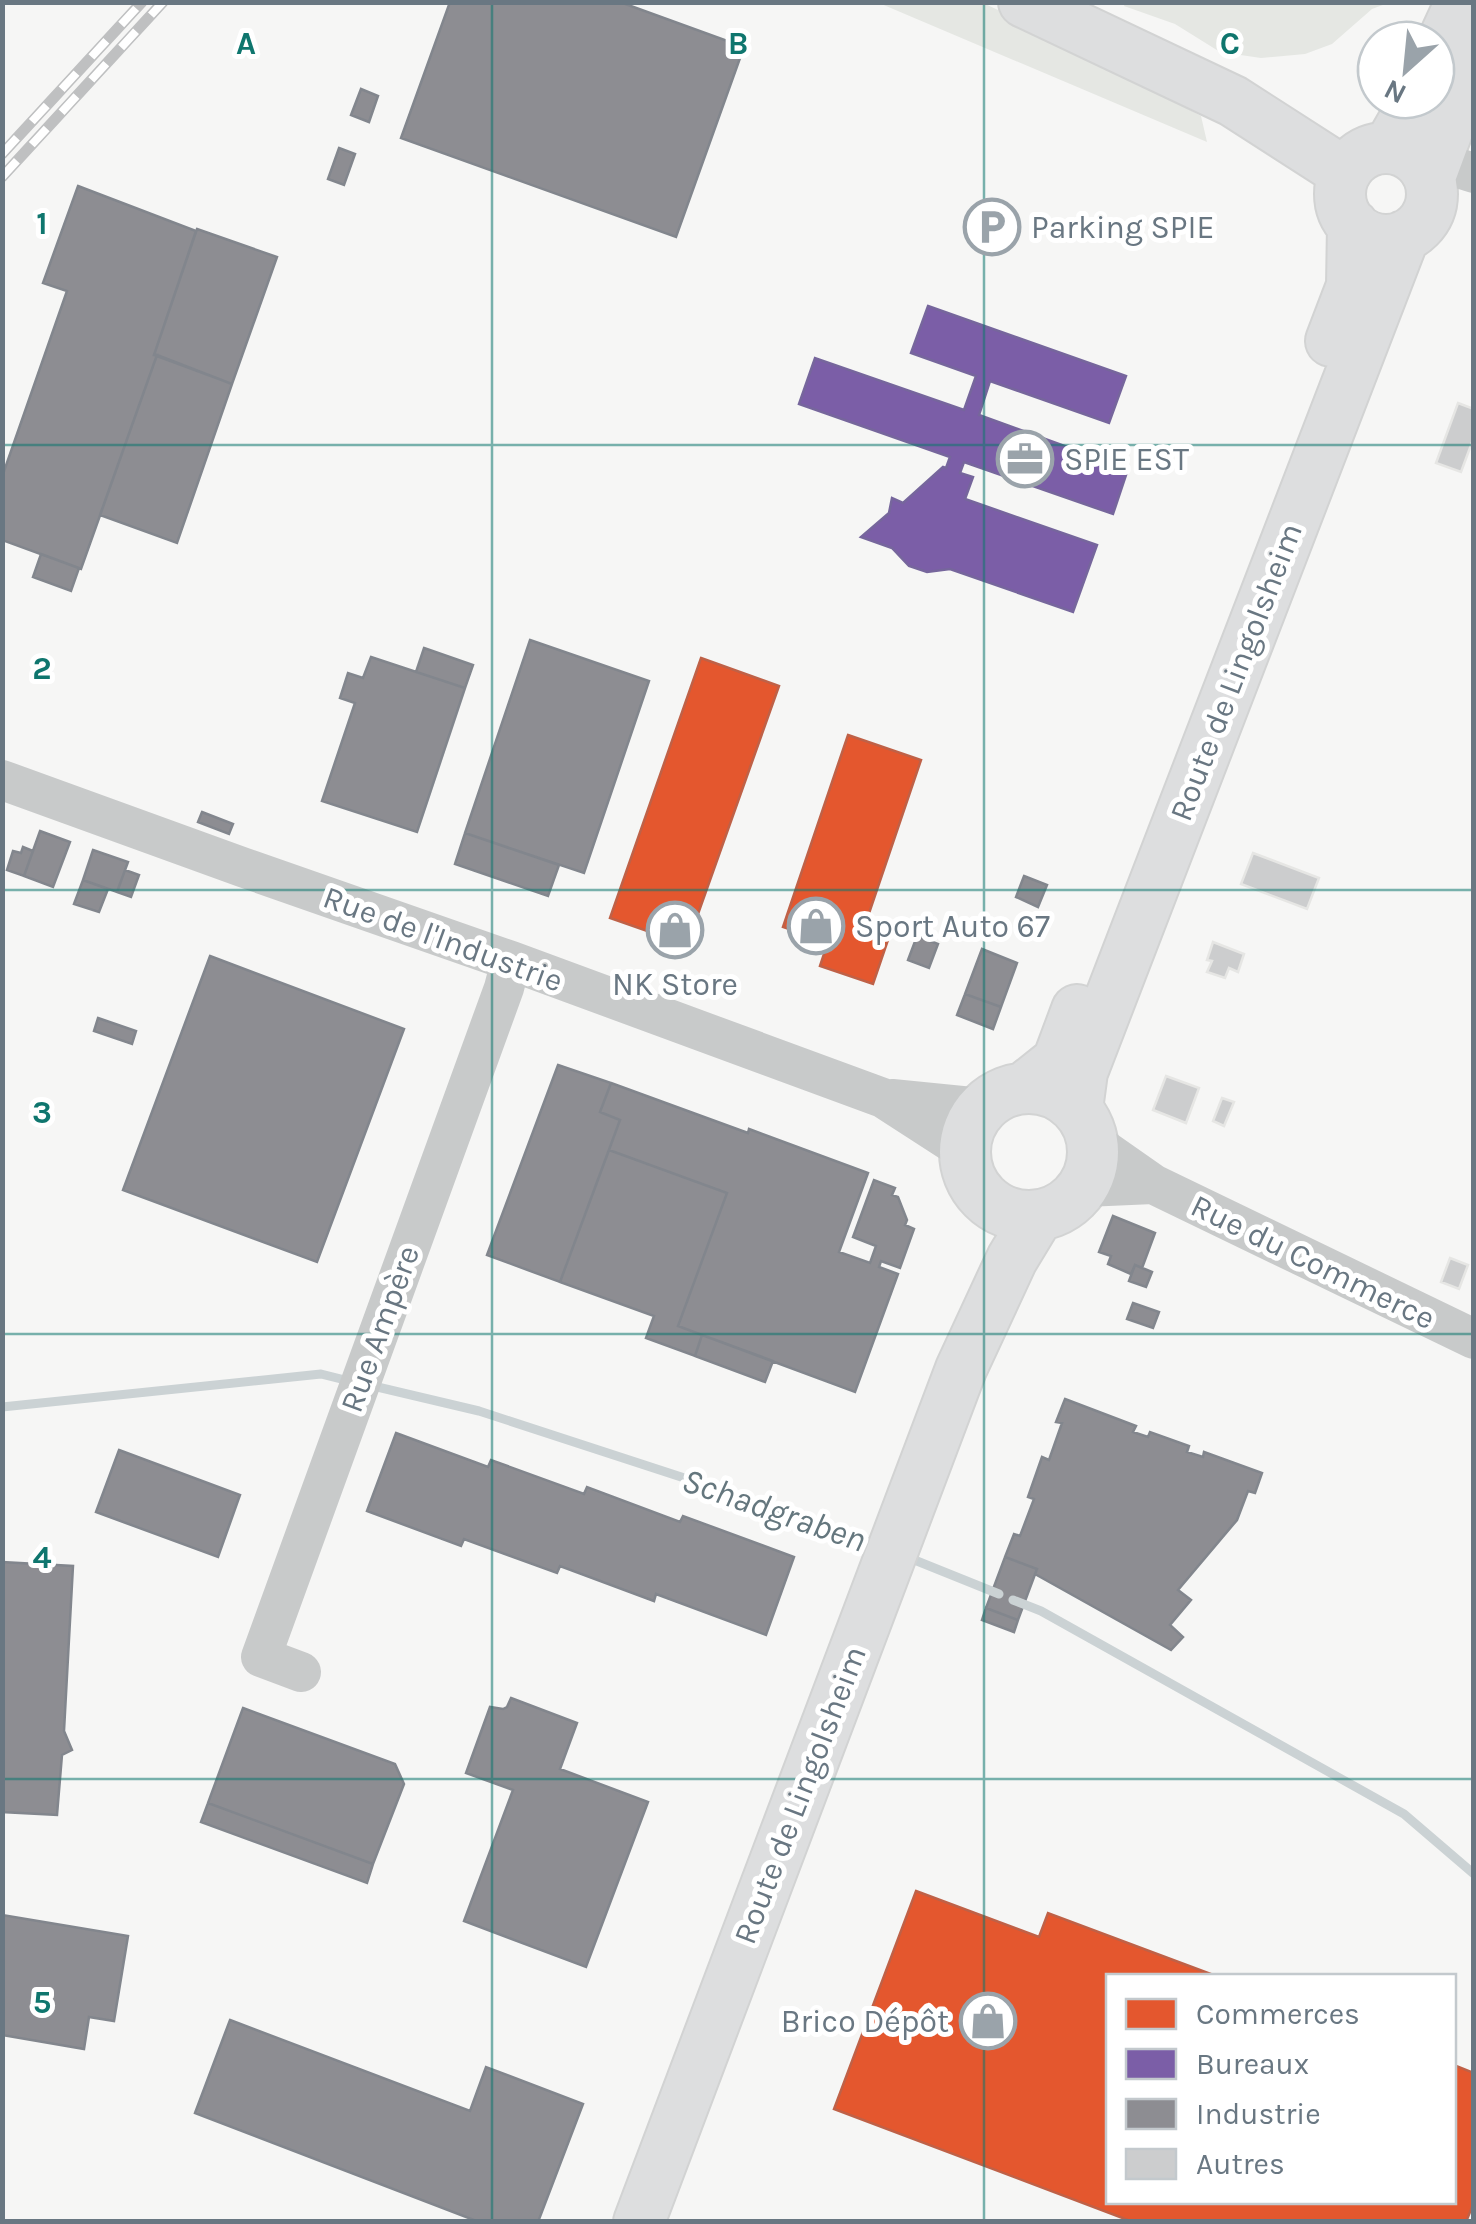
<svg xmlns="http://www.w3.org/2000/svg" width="1476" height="2224" font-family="Karla,sans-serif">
<rect width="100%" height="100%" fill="#f6f6f5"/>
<path fill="#e5e7e3" d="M 879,3 L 983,3 L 1037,28 L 1201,116 L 1207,142 Z
M 1125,3 L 1125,2 L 1388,3 L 1372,9 L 1332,44 L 1305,54 L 1261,58 L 1220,52 L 1175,24 L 1124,6 Z"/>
<path fill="#e4572e" stroke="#bf6147" stroke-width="2.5" d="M 701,658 L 779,686 L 687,945 L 610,918 Z
M 848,735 L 921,760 L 865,925 L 890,934 L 873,984 L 820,966 L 828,942 L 783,927 Z
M 916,1891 L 1039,1937 L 1048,1913 L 1216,1976 L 1108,1976 L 1108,2202 L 1454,2202 L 1454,2065 L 1474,2073 L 1474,2202 L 1466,2222 L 1133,2222 L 834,2109 Z"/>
<path fill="#7b5ea7" stroke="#76669c" stroke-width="2.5" d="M 928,306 L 1126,376 L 1109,423 L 990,381 L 979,415 L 1128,469 L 1113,514 L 964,462 L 960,473 L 973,477 L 965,499 L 1097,545 L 1073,612 L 950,569 L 927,572 L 909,566 L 892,548 L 861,537 L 889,513 L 892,498 L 903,503 L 943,467 L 946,468 L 950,457 L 799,404 L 815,358 L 964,410 L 976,376 L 911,353 Z"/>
<path fill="#8d8d92" stroke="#82868d" stroke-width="2.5" d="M 450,2 L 620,2 L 744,47 L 676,237 L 401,138 Z
M 361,89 L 378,96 L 369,122 L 351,115 Z
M 339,148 L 355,154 L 344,185 L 328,179 Z
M 78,186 L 196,231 L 154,355 L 157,355 L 81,569 L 2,540 L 2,477 L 67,291 L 43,283 Z
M 197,229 L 277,257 L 232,384 L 154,355 Z
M 157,355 L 232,384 L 177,543 L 100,515 Z
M 41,554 L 79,568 L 71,591 L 33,577 Z
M 530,640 L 649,681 L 584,873 L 465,833 Z
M 424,648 L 473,665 L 465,688 L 416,672 Z
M 371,657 L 465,688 L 417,832 L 322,801 L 355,703 L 340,698 L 348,673 L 363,678 Z
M 202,812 L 233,824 L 229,834 L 198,822 Z
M 40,831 L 70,842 L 53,887 L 24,876 Z
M 465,833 L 559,865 L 548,896 L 455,864 Z
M 23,847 L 33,851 L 24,876 L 7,870 L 13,851 L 21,853 Z
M 93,850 L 128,862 L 117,892 L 83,880 Z
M 125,870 L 139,875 L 131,897 L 117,892 Z
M 1024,876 L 1047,885 L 1038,907 L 1016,897 Z
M 83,880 L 108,889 L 99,912 L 74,904 Z
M 917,936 L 938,944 L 929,968 L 908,960 Z
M 982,949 L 1017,963 L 1001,1007 L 965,994 Z
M 210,956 L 404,1029 L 317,1262 L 123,1190 Z
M 965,994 L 1001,1007 L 993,1029 L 957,1015 Z
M 98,1018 L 136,1031 L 132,1044 L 94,1031 Z
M 558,1065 L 611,1083 L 600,1112 L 620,1120 L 560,1282 L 487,1255 Z
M 611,1083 L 748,1133 L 749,1129 L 868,1173 L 839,1252 L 870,1263 L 876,1246 L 853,1237 L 874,1180 L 895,1188 L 892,1195 L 898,1197 L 907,1220 L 905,1225 L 914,1229 L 900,1268 L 881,1261 L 879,1267 L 898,1274 L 855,1392 L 678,1326 L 727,1193 L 609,1150 L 620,1120 L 600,1112 Z
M 609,1150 L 727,1193 L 678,1326 L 702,1335 L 695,1356 L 646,1338 L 654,1316 L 560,1282 Z
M 1113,1216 L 1155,1233 L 1142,1268 L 1135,1265 L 1131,1274 L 1108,1264 L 1111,1256 L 1099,1252 Z
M 1135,1265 L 1152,1272 L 1146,1287 L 1129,1281 Z
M 1133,1303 L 1159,1312 L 1153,1328 L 1127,1319 Z
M 702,1335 L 773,1361 L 765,1382 L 695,1356 Z
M 1065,1399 L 1136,1426 L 1133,1432 L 1148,1437 L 1150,1432 L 1189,1446 L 1187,1452 L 1203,1457 L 1204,1452 L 1262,1473 L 1255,1493 L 1248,1491 L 1237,1520 L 1178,1590 L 1191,1600 L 1170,1625 L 1183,1637 L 1171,1650 L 1035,1574 L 1037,1569 L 1005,1557 L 1014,1534 L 1020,1536 L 1034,1499 L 1028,1497 L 1042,1457 L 1049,1460 L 1062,1423 L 1056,1422 Z
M 396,1433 L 488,1467 L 491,1460 L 584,1494 L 587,1487 L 680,1522 L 683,1516 L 794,1557 L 766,1635 L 656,1594 L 654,1601 L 560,1566 L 557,1573 L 464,1539 L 461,1546 L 367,1511 Z
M 119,1450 L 240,1495 L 218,1557 L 96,1512 Z
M 1005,1557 L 1037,1569 L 1018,1620 L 986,1608 Z
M 2,1562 L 73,1566 L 64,1731 L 72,1750 L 62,1755 L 57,1815 L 2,1812 Z
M 986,1608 L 1018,1620 L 1014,1632 L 982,1620 Z
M 511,1698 L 577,1723 L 560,1769 L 648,1802 L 586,1967 L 464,1921 L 513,1790 L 466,1773 L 490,1707 L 503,1709 L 507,1707 Z
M 243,1708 L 395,1764 L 404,1784 L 373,1864 L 208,1803 Z
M 208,1803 L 373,1864 L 367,1883 L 201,1822 Z
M 2,1915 L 128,1936 L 114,2021 L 89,2017 L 84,2049 L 2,2035 Z
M 230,2020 L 470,2111 L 486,2067 L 583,2104 L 538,2222 L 479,2222 L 195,2113 Z"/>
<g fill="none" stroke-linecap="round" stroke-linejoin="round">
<path stroke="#cbd2d4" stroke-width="9" d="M 369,1385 L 479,1411 L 816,1521 L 878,1546
M 2,1407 L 321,1374 L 349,1381
M 907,1557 L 999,1594
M 1013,1600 L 1041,1611 L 1404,1814 L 1474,1874"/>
</g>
<path fill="#cccdce" stroke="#e6e6e4" stroke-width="2.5" d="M 1458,403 L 1474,409 L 1474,437 L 1461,472 L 1436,463 Z
M 1253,853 L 1319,878 L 1307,909 L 1241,884 Z
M 1213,942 L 1244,954 L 1238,972 L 1229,968 L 1225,978 L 1207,972 L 1212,961 L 1207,960 Z
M 1166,1076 L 1199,1088 L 1186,1123 L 1153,1110 Z
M 1222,1098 L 1234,1102 L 1224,1126 L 1213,1121 Z
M 1450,1258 L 1468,1265 L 1459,1289 L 1441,1282 Z"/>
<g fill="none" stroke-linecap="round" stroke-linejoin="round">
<g stroke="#d2d3d3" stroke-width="54">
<path id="major" d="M 1024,2 L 1233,101 L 1345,173
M 1436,56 L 1461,2
M 1389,147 L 1416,100
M1340 194a46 46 0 1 1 92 0a46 46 0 1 1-92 0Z
M 1430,177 L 1474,58
M 1331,341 L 1352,286 L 1353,225
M965 1152a64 64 0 1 1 128 0a64 64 0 1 1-128 0Z
M 1024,1088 L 1058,1061 L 1077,1010
M 1077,1109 L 1082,1072 L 1404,236
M 639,2222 L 961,1369 L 1012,1259 L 1038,1216"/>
</g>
<path stroke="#c8caca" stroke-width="40" d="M 1436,161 L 1474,173
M 2,780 L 242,867 L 511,961 L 883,1098 L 965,1151
M 892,1099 L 982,1108
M 1093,1142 L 1153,1184 L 1474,1339
M 1085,1187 L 1153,1184
M 301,1672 L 261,1657 L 504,988 L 511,961"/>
<use href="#major" stroke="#dddedf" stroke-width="50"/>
<g stroke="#bfc0c1" stroke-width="11">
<path id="rail" d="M 2,154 L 142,2
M 2,177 L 163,2"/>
</g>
<use href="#rail" stroke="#fff" stroke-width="8" stroke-dasharray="22" stroke-linecap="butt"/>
</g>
<path fill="none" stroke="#0f766e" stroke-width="2.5" stroke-opacity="0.55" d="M 492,2 L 492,2222M 984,2 L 984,2222M 2,445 L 1474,445M 2,890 L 1474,890M 2,1334 L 1474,1334M 2,1779 L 1474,1779"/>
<defs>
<g id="parking-ring" transform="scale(2.875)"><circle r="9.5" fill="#fff" stroke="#9aa3aa" stroke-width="1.5"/><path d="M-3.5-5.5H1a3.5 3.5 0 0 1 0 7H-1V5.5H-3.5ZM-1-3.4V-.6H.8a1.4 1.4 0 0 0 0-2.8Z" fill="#9aa3aa"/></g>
<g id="office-ring" transform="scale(2.875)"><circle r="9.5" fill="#fff" stroke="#9aa3aa" stroke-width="1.5"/><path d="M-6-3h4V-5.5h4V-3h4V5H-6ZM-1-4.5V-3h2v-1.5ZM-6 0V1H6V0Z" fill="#9aa3aa"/></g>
<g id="shop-ring" transform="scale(2.875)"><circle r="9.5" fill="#fff" stroke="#9aa3aa" stroke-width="1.5"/><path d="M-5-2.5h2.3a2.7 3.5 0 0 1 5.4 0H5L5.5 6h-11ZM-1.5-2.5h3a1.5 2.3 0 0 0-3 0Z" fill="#9aa3aa"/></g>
</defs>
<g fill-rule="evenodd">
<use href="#parking-ring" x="992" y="227"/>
<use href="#office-ring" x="1025" y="459"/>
<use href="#shop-ring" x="816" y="926"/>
<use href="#shop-ring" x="675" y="930"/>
<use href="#shop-ring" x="988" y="2021"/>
</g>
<g text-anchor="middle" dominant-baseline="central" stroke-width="10" stroke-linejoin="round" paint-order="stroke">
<g font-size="32" fill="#697782" stroke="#fff" text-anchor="start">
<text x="1031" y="227">Parking SPIE</text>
<text x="1064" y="459">SPIE EST</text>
<text x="855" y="926">Sport Auto 67</text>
<text x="675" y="984" text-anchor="middle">NK Store</text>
<text x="949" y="2021" text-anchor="end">Brico Dépôt</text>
</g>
<g font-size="32" fill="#697782" stroke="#fff">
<text transform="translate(1236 672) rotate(-69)">Route de Lingolsheim</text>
<text transform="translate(443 939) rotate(20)">Rue de l'Industrie</text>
<text transform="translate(1313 1262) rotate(26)">Rue du Commerce</text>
<text transform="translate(380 1329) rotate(-70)">Rue Ampère</text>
<text transform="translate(800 1795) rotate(-69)">Route de Lingolsheim</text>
</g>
<g font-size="35" font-style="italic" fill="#65777e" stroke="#fff">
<text transform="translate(774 1510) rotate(19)">Schadgraben</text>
</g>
</g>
<g font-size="32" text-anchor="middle" font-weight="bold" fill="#0f766e" stroke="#fff" stroke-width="10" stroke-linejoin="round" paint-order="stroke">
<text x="246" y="54">A</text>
<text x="738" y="54">B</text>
<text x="1230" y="54">C</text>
<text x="42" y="234">1</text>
<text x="42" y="679">2</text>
<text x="42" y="1123">3</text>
<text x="42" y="1568">4</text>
<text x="42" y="2013">5</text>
</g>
<rect width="1476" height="2224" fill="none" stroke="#697782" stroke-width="10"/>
<rect x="1106" y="1974" width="350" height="230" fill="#ffffff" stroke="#c3c9cd" stroke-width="2.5"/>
<rect x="1126" y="1999" width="50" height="30" fill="#e4572e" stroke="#c3c9cd" stroke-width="2.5"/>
<text x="1196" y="2024" font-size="30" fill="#697782">Commerces</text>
<rect x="1126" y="2049" width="50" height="30" fill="#7b5ea7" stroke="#c3c9cd" stroke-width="2.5"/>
<text x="1196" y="2074" font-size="30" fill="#697782">Bureaux</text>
<rect x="1126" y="2099" width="50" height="30" fill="#8d8d92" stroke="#c3c9cd" stroke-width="2.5"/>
<text x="1196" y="2124" font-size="30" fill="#697782">Industrie</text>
<rect x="1126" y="2149" width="50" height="30" fill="#cccdce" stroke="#c3c9cd" stroke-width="2.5"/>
<text x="1196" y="2174" font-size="30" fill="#697782">Autres</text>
<g transform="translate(1406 70) rotate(207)"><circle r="48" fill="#ffffff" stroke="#c3c9cd" stroke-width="2.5"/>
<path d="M0-8L18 38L0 25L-18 38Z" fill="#9aa3aa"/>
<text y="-15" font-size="28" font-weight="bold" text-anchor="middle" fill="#697782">N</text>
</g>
</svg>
